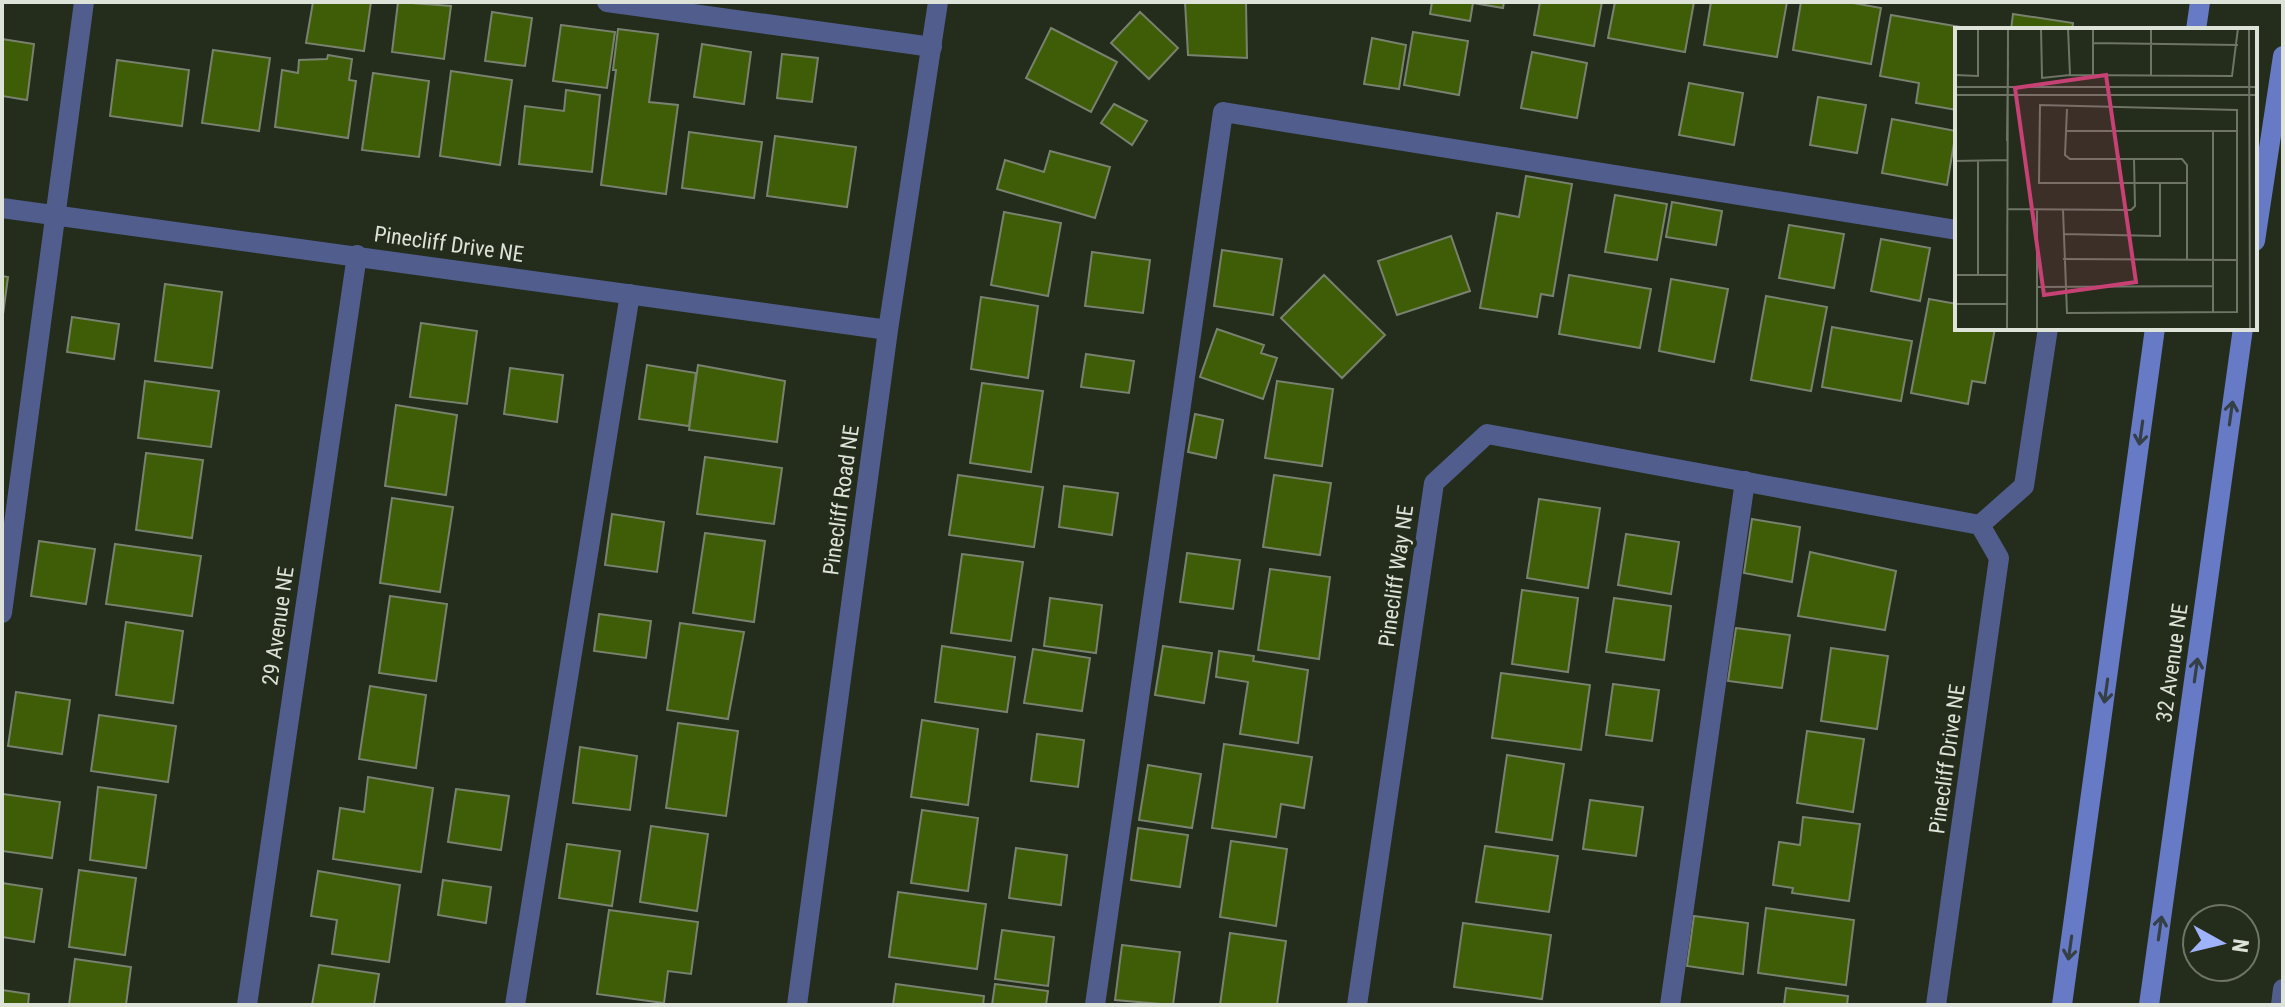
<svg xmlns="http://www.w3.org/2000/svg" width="2285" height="1007" font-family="'Roboto Condensed',sans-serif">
<rect width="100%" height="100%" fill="#242c1c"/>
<path fill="#3e5d06" stroke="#78826e" stroke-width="2" d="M 313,2 L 371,2 L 364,51 L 306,43 Z
M 398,2 L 451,6 L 444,59 L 392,52 Z
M 1185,2 L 1246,2 L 1247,58 L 1188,55 Z
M 1432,2 L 1504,2 L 1503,8 L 1473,3 L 1470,21 L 1430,14 Z
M 1540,2 L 1602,2 L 1594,46 L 1534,35 Z
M 1615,2 L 1694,2 L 1685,52 L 1608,38 Z
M 1711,2 L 1787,2 L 1777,57 L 1704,45 Z
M 1801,2 L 1848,2 L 1881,8 L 1871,64 L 1793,50 Z
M 492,12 L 532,18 L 525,66 L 485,61 Z
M 1140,12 L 1178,48 L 1149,79 L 1111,43 Z
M 2013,14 L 2073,23 L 2072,30 L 2011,30 Z
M 1891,15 L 1972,29 L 1957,30 L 1957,110 L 1916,103 L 1919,83 L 1880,76 Z
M 561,25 L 615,32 L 607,88 L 553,81 Z
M 1051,28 L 1117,62 L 1091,112 L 1026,78 Z
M 618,29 L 658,34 L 649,102 L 678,105 L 666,194 L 601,185 L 616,70 L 613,70 Z
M 1413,32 L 1468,41 L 1459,95 L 1404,85 Z
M 1372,38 L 1406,45 L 1399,89 L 1364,84 Z
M 2,39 L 34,44 L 27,100 L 2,96 Z
M 702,44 L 751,52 L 744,104 L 694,97 Z
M 213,50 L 270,58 L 259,131 L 202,123 Z
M 1532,52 L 1587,63 L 1577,118 L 1521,108 Z
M 782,54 L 818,58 L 812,102 L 777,98 Z
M 328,55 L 352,59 L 349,80 L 356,81 L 348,138 L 275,127 L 282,70 L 298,73 L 299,60 L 327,59 Z
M 117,60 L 189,70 L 182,126 L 110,116 Z
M 451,71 L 512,80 L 500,165 L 440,156 Z
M 373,73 L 429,81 L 419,157 L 362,150 Z
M 1689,83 L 1743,93 L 1734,145 L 1679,135 Z
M 566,90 L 600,95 L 592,172 L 519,164 L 525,106 L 564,111 Z
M 1818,97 L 1866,105 L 1857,153 L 1810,145 Z
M 1114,104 L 1147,121 L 1132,145 L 1101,123 Z
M 1892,119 L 1956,131 L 1947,185 L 1882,173 Z
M 689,132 L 762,142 L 754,198 L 682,188 Z
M 775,136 L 856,147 L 847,207 L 767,196 Z
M 1050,151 L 1110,167 L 1095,218 L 997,189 L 1005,160 L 1044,172 Z
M 1526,176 L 1572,184 L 1553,296 L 1541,294 L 1537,317 L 1480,308 L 1497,213 L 1519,217 Z
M 1615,195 L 1667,204 L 1657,260 L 1605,252 Z
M 1672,202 L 1722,211 L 1716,245 L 1666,237 Z
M 1004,212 L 1061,223 L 1048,296 L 991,285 Z
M 1789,225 L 1844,234 L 1834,288 L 1779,278 Z
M 1451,236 L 1470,291 L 1397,315 L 1378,261 Z
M 1881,239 L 1930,248 L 1920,301 L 1871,291 Z
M 1222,250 L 1282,259 L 1273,315 L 1214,306 Z
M 1092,252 L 1150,260 L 1143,313 L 1085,306 Z
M 1324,275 L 1385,335 L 1342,378 L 1281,318 Z
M 1569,275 L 1651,289 L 1640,348 L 1559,334 Z
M 2,276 L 8,277 L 2,322 Z
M 1671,279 L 1728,289 L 1714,362 L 1659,351 Z
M 165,284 L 222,292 L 212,368 L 155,361 Z
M 1766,296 L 1827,307 L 1811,391 L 1751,380 Z
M 981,297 L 1038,306 L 1028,378 L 971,369 Z
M 1929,299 L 1957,304 L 1957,328 L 1995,328 L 1985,383 L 1972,381 L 1968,404 L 1911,393 Z
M 72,317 L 119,324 L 114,359 L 67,352 Z
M 421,323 L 477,331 L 467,404 L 410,397 Z
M 1832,327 L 1912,341 L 1901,401 L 1822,387 Z
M 1217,329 L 1264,345 L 1261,353 L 1277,358 L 1263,399 L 1200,377 Z
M 1086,354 L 1134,361 L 1129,393 L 1081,387 Z
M 647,365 L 696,373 L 689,426 L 639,419 Z
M 698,365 L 785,381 L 777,442 L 689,430 Z
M 510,368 L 563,375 L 557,422 L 504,414 Z
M 145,381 L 219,391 L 211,447 L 138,438 Z
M 1277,381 L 1333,389 L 1322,466 L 1265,458 Z
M 982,383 L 1043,391 L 1031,472 L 970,463 Z
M 396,405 L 457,415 L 446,495 L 385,486 Z
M 1195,414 L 1223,420 L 1216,458 L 1188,452 Z
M 146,453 L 203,460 L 192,538 L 136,530 Z
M 705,457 L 782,468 L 774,524 L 697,514 Z
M 958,475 L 1043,487 L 1034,547 L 949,535 Z
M 1274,475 L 1331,483 L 1320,555 L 1263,547 Z
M 1064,486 L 1118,493 L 1112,535 L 1059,527 Z
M 392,498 L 453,507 L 440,592 L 380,583 Z
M 1539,499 L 1600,508 L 1588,588 L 1527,578 Z
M 612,514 L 664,522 L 657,572 L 605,565 Z
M 1752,519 L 1800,527 L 1792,582 L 1744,573 Z
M 705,533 L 765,541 L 754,622 L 693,613 Z
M 1626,534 L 1679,542 L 1671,594 L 1618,585 Z
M 39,541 L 95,549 L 86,604 L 31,596 Z
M 115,544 L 201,556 L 192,616 L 106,604 Z
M 1810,552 L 1896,571 L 1885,630 L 1798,616 Z
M 1187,553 L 1240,560 L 1233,609 L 1180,602 Z
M 962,554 L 1023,562 L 1011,641 L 951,633 Z
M 1270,569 L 1330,577 L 1319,659 L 1258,650 Z
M 1522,590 L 1578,598 L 1568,672 L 1512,664 Z
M 390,596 L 447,604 L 436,681 L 379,673 Z
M 1050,598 L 1102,605 L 1096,653 L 1044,646 Z
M 1614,598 L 1671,606 L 1664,660 L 1606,652 Z
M 599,614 L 651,621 L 646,658 L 594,651 Z
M 126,622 L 183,631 L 173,703 L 116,695 Z
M 680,623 L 744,632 L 728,719 L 667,710 Z
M 1736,628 L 1790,635 L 1782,688 L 1728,681 Z
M 942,646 L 1015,657 L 1007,712 L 935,702 Z
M 1163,646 L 1212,653 L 1204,703 L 1155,695 Z
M 1831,648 L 1888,656 L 1877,729 L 1821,721 Z
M 1033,649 L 1090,658 L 1082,711 L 1024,703 Z
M 1219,651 L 1254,656 L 1253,661 L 1308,670 L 1298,743 L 1240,734 L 1248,682 L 1216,677 Z
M 1501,673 L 1590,685 L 1581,750 L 1492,738 Z
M 1613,684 L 1659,690 L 1652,741 L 1606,735 Z
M 370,686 L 426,695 L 416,768 L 359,759 Z
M 16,692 L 70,700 L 62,754 L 8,746 Z
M 99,715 L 176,726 L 168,782 L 91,771 Z
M 922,720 L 978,729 L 968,805 L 911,797 Z
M 678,723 L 738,731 L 726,816 L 666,808 Z
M 1807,731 L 1864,739 L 1853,812 L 1797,803 Z
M 1037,734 L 1084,740 L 1078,787 L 1031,781 Z
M 1224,744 L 1312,757 L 1304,808 L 1281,804 L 1276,837 L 1212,828 Z
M 580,747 L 637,756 L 630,810 L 573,803 Z
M 1507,755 L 1564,764 L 1552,840 L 1496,832 Z
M 1148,765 L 1201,774 L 1192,828 L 1139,820 Z
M 368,777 L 433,788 L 421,872 L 333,859 L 340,808 L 364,812 Z
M 98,787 L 156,795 L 146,868 L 90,860 Z
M 456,789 L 509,796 L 501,850 L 448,842 Z
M 3,794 L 60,802 L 52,858 L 2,851 Z
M 1590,800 L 1643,807 L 1636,856 L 1583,849 Z
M 922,810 L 978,818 L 968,891 L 911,883 Z
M 1803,817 L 1860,824 L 1849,901 L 1792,893 L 1793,888 L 1773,885 L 1779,842 L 1800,845 Z
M 651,826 L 708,834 L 697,911 L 640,902 Z
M 1138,828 L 1188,835 L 1180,887 L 1131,880 Z
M 1231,841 L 1287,849 L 1276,926 L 1220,917 Z
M 567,844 L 620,851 L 612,906 L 559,898 Z
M 1485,846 L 1558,856 L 1549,912 L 1476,902 Z
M 1016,848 L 1067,855 L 1061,905 L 1009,898 Z
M 79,870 L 136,878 L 125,955 L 69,947 Z
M 318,871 L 400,885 L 389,962 L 332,954 L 337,920 L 311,916 Z
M 443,880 L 491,887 L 486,923 L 438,915 Z
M 2,883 L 42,889 L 34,942 L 2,937 Z
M 898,892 L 986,904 L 977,969 L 889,957 Z
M 1766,908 L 1854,920 L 1846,985 L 1758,973 Z
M 609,910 L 698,922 L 691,974 L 668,971 L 664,1003 L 597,994 Z
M 1694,916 L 1748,923 L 1743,974 L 1687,966 Z
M 1463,923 L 1551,935 L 1542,999 L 1454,987 Z
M 1002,930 L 1054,937 L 1048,986 L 995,979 Z
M 1230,933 L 1286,941 L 1277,1005 L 1220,1005 Z
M 1122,945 L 1180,952 L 1173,1005 L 1115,1000 Z
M 75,959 L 131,967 L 126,1005 L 69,1005 Z
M 319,965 L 379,974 L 374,1005 L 312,1005 Z
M 896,984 L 984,996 L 983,1005 L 893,1005 Z
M 995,984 L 1048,991 L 1046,1005 L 992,1005 Z
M 1786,988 L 1848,996 L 1847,1005 L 1784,1005 Z
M 2,990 L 29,994 L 28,1005 L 2,1005 Z"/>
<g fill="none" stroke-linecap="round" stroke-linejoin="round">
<path stroke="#515e8d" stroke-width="20" d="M 607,2 L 932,47
M 1980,525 L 2024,486 L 2048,328
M 2,613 L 84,2
M 515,1005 L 630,294
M 1095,1005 L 1223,112 L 1957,230
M 1670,1005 L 1745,481"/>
<path stroke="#515e8d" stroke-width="20" d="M 2,208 L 888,330
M 247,1005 L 357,255
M 797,1005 L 888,330 L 938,2
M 1357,1005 L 1434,483 L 1487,434 L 1980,525 L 1999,558 L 1936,1005
M 2281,1005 L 2283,989"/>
<path stroke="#677ac6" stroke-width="20" d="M 2196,30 L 2200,2
M 2255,241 L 2283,56
M 2062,1005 L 2155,328
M 2149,1005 L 2243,328"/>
</g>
<defs><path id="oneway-shaft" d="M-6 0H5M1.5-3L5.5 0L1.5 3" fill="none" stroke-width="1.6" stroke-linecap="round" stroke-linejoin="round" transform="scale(2)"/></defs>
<g stroke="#354046">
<use href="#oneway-shaft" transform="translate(2231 413) rotate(-82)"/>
<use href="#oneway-shaft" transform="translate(2141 433) rotate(98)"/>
<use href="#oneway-shaft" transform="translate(2196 670) rotate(-82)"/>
<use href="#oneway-shaft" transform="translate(2106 691) rotate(98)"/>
<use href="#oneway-shaft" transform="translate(2160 928) rotate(-82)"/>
<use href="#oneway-shaft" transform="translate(2070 948) rotate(98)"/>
</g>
<g text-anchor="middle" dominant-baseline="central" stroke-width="8" stroke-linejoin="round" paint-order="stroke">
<g font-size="22" fill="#dde3d8" stroke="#242c1c">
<text transform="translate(449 244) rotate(8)">Pinecliff Drive NE</text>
<text transform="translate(841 500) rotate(-82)">Pinecliff Road NE</text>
<text transform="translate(1396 576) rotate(-82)">Pinecliff Way NE</text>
<text transform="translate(278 626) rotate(-82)">29 Avenue NE</text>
<text transform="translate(2172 663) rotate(-82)">32 Avenue NE</text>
<text transform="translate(1947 759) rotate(-82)">Pinecliff Drive NE</text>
</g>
</g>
<g transform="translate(1955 28)">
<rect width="302" height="302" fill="#242c1c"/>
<path fill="none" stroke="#6e7567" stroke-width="2" d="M 86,0 L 87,50 L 115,47M 113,0 L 115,47 L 277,48 L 283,0M 196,0 L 196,47M 294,0 L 295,302M 138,15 L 283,17M 0,47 L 23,48 L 23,0M 138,47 L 138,0M 0,59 L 302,59M 0,67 L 302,67M 302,77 L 302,233M 112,81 L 110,127 L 115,131 L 227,131 L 232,137 L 232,232M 111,103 L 283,103M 258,103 L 258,285M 52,113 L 53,33M 0,133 L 52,132M 23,133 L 23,247M 53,181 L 176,182 L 180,178 L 179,131M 82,182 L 82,302M 108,182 L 112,285 L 282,284 L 282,82 L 85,77 L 84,155 L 232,155M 108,206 L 205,208 L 205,155M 108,231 L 283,232M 0,247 L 53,247M 82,259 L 258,258M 0,276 L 53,276M 52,302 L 53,0"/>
<path fill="#c74174" fill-opacity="0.15" stroke="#c74174" stroke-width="4" d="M 151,47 L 181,254 L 89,267 L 60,60 Z"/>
<rect width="302" height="302" fill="none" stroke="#dde3d8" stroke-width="4"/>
</g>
<rect width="2285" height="1007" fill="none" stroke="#dde3d8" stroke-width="8"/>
<g transform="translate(2221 943) rotate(98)"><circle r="38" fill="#242c1c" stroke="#6e7567" stroke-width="2"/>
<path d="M0-6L14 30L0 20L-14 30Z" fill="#9fb3fd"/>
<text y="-12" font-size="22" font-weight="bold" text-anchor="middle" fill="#dde3d8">N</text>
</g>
</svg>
